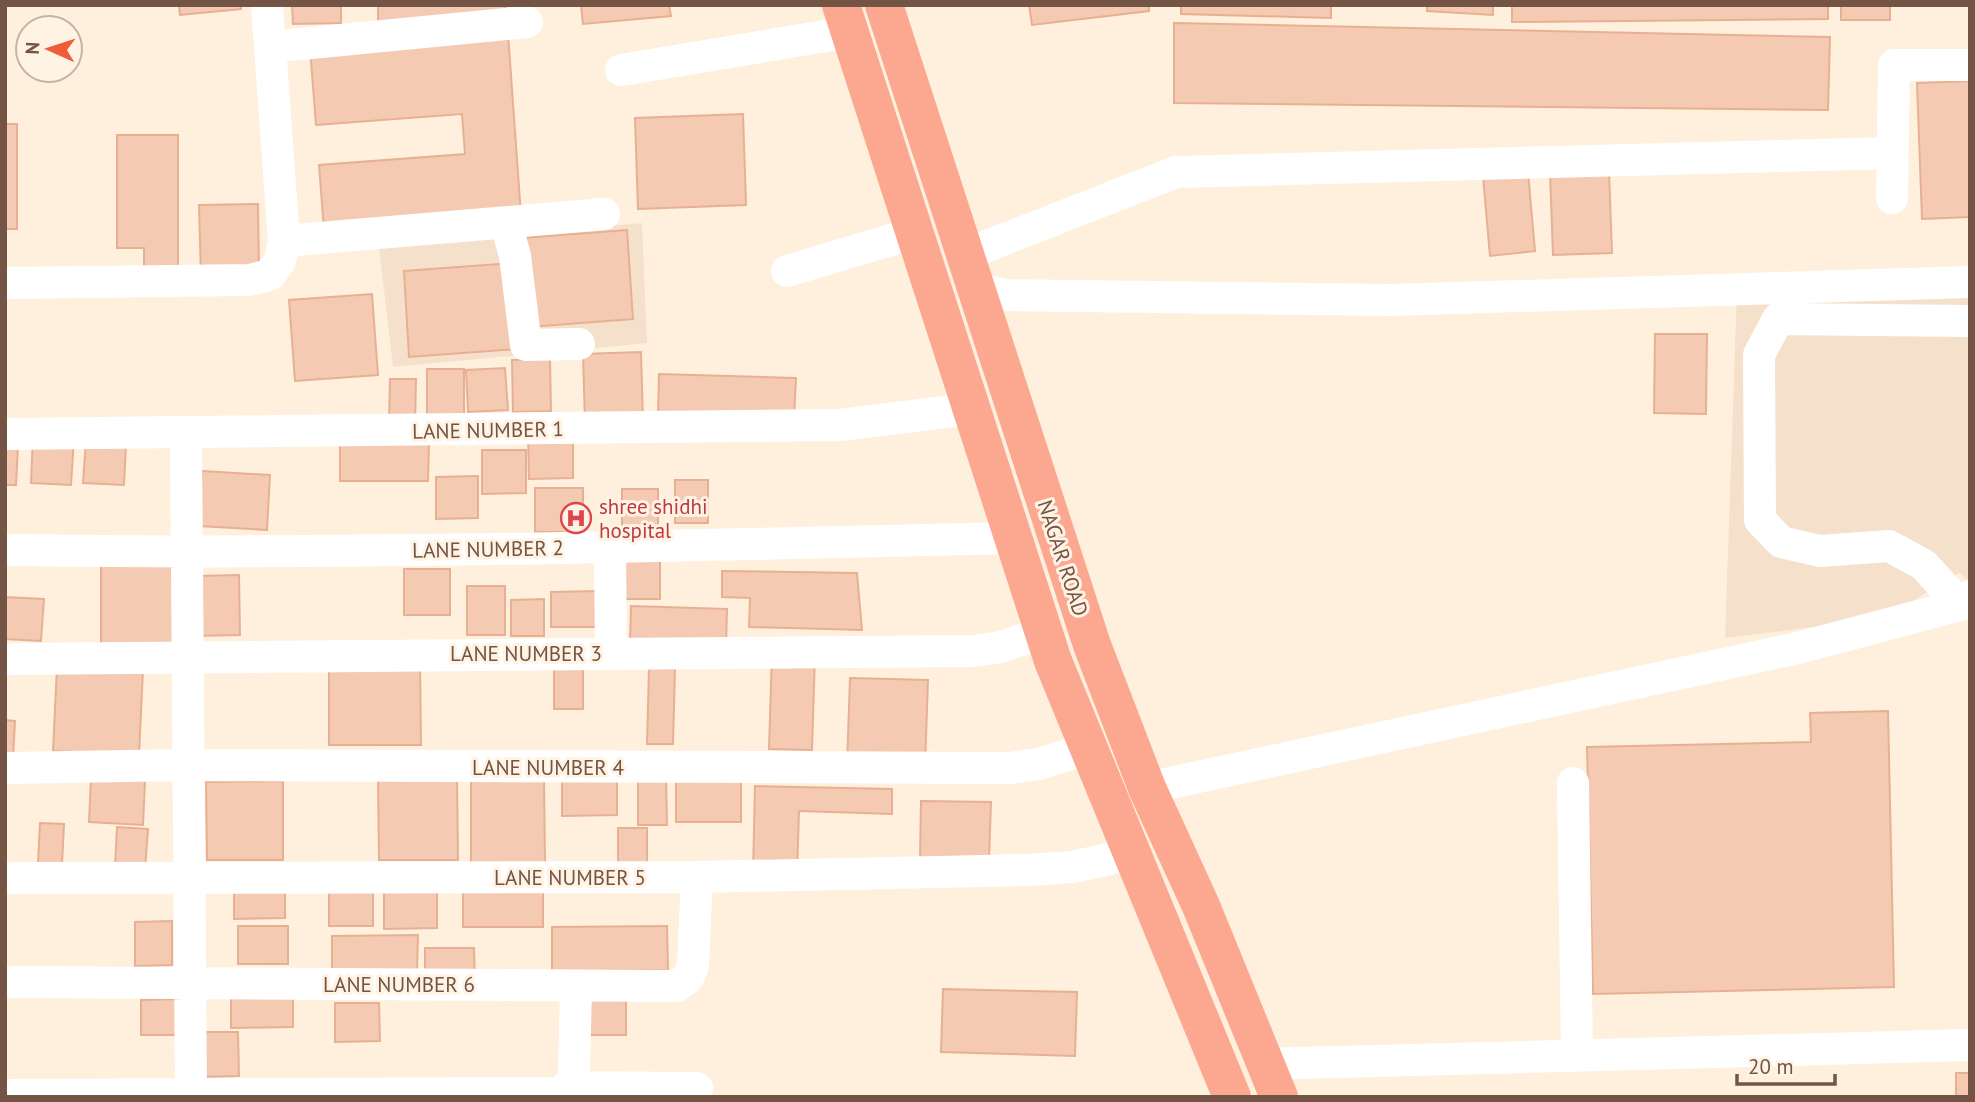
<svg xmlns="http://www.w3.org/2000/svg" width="1975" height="1102" font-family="'PT Sans',sans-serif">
<rect width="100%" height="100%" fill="#fef0dd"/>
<path fill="#f5e1cb" d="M 642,223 L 647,343 L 393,367 L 379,247 Z
M 1970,288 L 1970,582 L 1959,573 L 1885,618 L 1725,638 L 1737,290 Z"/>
<path fill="#f5cab3" stroke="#e8b092" stroke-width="2" d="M 179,5 L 241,5 L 241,9 L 180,15 Z
M 292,5 L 341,5 L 341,23 L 293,24 Z
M 378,5 L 505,5 L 506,18 L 378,22 Z
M 581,5 L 669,5 L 671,16 L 583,24 Z
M 1029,5 L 1149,5 L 1149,11 L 1032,25 Z
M 1181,5 L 1331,5 L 1331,18 L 1181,14 Z
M 1427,5 L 1493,5 L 1493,15 L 1427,11 Z
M 1512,5 L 1828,5 L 1828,19 L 1512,22 Z
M 1841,5 L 1890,5 L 1890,20 L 1841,20 Z
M 1174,23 L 1830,37 L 1828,110 L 1174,103 Z
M 508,33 L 521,215 L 324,230 L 319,165 L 465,154 L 462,114 L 316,125 L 310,48 Z
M 1970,81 L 1970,217 L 1922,219 L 1917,83 Z
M 743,114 L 746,205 L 638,209 L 635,118 Z
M 5,124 L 17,124 L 17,229 L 5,229 Z
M 117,135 L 178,135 L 178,269 L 144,269 L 144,248 L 117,248 Z
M 1609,170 L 1612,253 L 1553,255 L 1550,172 Z
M 1528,172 L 1535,251 L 1490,256 L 1483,176 Z
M 258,204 L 259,275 L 201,277 L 199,205 Z
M 627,230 L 633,319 L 529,327 L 522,238 Z
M 512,263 L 518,349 L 409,357 L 404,271 Z
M 372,294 L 378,375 L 295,381 L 289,300 Z
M 1655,334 L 1707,334 L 1706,414 L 1654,413 Z
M 641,352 L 643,421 L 585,423 L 583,354 Z
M 550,359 L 551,411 L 513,412 L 512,360 Z
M 505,368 L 508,410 L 468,412 L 466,370 Z
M 427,369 L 464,369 L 464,416 L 427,416 Z
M 659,374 L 796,378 L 794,418 L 658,415 Z
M 390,379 L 416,379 L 415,423 L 389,422 Z
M 528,434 L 573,434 L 573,478 L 529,479 Z
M 33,436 L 74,438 L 71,485 L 31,483 Z
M 86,440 L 126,443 L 124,485 L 83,483 Z
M 429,443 L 428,481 L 340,481 L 340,444 Z
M 5,445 L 18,446 L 16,485 L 5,485 Z
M 482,450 L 526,450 L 526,493 L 482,494 Z
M 202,471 L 270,475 L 267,530 L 199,526 Z
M 478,476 L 478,518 L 436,519 L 436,477 Z
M 675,480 L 708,480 L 708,523 L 675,523 Z
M 535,488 L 583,488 L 583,532 L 535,532 Z
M 622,489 L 658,489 L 658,527 L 622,527 Z
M 614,558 L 660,558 L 660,599 L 614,599 Z
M 173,564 L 173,647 L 101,648 L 101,565 Z
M 404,569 L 450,569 L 450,615 L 404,615 Z
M 722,571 L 857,573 L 862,630 L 749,627 L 750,598 L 722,597 Z
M 239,575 L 240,635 L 194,636 L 194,576 Z
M 467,586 L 505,586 L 505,635 L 467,635 Z
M 599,591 L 599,627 L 551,627 L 551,592 Z
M 5,597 L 44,599 L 41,641 L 5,639 Z
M 544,599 L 544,636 L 511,636 L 511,600 Z
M 631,606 L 727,609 L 726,646 L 630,643 Z
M 772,654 L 815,655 L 812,750 L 769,749 Z
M 420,659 L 421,745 L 329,745 L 329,660 Z
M 57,666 L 143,670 L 139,755 L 53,751 Z
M 649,668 L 675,669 L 673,744 L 647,744 Z
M 554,669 L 583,669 L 583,709 L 554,709 Z
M 850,678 L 928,680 L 925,767 L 847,765 Z
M 1888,711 L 1894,987 L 1593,994 L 1587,747 L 1811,742 L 1810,713 Z
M 5,720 L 15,721 L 13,760 L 5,760 Z
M 676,772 L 741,772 L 741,822 L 676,822 Z
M 562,773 L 617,773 L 617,815 L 562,816 Z
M 638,776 L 666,776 L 667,825 L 638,825 Z
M 457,777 L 458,860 L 379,860 L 378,778 Z
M 91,778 L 145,781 L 143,825 L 89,822 Z
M 544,779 L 545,864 L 471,865 L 471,780 Z
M 283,781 L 283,860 L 207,860 L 206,782 Z
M 755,786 L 892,789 L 892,814 L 799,811 L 797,873 L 753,873 Z
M 921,801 L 991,802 L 989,861 L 920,859 Z
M 40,823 L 64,824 L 62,865 L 38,864 Z
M 117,827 L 148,829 L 145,869 L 115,867 Z
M 618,828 L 647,828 L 647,870 L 618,870 Z
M 234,881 L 285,881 L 285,918 L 234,919 Z
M 384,881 L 437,881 L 437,928 L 384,929 Z
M 543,885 L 543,927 L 463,927 L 463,886 Z
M 329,886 L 373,886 L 373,926 L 329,926 Z
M 172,921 L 172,965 L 135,966 L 135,922 Z
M 238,926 L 288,926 L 288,964 L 238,964 Z
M 667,926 L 668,970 L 552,971 L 552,927 Z
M 418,935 L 417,970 L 332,970 L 332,936 Z
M 425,948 L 474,948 L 475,982 L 425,982 Z
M 943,989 L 1077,992 L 1075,1056 L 941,1052 Z
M 626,993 L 626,1035 L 587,1035 L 587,994 Z
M 231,995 L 293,995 L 293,1027 L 231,1028 Z
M 180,999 L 179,1035 L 141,1035 L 141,1000 Z
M 335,1003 L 379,1003 L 380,1041 L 335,1042 Z
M 198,1032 L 238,1032 L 239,1076 L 198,1077 Z
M 1956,1073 L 1970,1073 L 1970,1097 L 1956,1097 Z"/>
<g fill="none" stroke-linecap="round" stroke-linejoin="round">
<path stroke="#fff" stroke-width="32" d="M 270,47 L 527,22
M 621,70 L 849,32
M 1892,198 L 1894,65 L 1970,65
M 506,223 L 515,256 L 526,345 L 579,344
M 284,241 L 604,214
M 964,255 L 1176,172 L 1892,153
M 787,271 L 914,233
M 5,283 L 249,280 L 270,275 L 280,261 L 284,241 L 267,5
M 977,289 L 1005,295 L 1392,300 L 1970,282
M 5,434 L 840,425 L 970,409
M 186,434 L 191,1097
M 610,547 L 611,653
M 5,550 C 341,555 677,546 1012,538
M 1960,605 L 1924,565 L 1889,546 L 1820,551 L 1781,542 L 1760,520 L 1759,355 L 1778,319 L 1970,321
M 5,659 L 974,651 L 1001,647 L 1044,632
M 5,768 L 189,765 L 1010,768 L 1039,764 L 1089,748
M 1573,783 L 1577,1056
M 1147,788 L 1798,648 L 1960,605 L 1970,596
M 5,878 L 697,877 L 1029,870 L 1072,867 L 1132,854
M 5,982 L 677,986 L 688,978 L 693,965 L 697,877
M 1265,1064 L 1970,1045
M 568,1087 L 697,1088
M 5,1095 L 559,1093 L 568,1087 L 574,1075 L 576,986"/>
<path stroke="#fca78f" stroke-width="38" d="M 841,5 L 1053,661 L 1232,1097
M 884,5 L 1092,645 L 1147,788 L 1201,906 L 1279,1097"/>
</g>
<defs>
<g id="hospital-ring" transform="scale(1.575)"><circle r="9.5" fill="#fff3e4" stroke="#e0444e" stroke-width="1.5"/><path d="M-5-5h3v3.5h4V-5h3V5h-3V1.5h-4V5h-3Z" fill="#e0444e"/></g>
</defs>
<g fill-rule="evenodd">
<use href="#hospital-ring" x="576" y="518"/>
</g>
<g text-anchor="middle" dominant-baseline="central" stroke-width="6" stroke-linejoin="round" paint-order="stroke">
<g font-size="21" fill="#745444" stroke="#fff3e4">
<text transform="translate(488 430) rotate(-1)">LANE NUMBER 1</text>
<text transform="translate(488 549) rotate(-1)">LANE NUMBER 2</text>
<text transform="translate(1063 558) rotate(72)">NAGAR ROAD</text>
<text x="526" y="653">LANE NUMBER 3</text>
<text x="548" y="767">LANE NUMBER 4</text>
<text x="570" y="877">LANE NUMBER 5</text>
<text x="399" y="984">LANE NUMBER 6</text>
</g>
<g font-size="21" fill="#be3a42" stroke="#fff3e4" text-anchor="start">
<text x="599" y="506">shree shidhi<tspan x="599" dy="24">hospital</tspan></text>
</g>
</g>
<rect width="1975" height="1102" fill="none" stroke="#745444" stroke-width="14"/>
<g transform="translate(49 49) rotate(273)"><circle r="33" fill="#fff3e4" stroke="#c7b3a4" stroke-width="2"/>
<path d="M0-5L12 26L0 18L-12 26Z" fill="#f05b39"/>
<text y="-10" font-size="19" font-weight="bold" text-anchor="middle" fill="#745444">N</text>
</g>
<path d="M1737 1074v10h98v-10" fill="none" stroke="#745444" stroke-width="3.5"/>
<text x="1748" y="1074" font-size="21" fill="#745444" stroke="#fff3e4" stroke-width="5" paint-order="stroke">20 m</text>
</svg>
